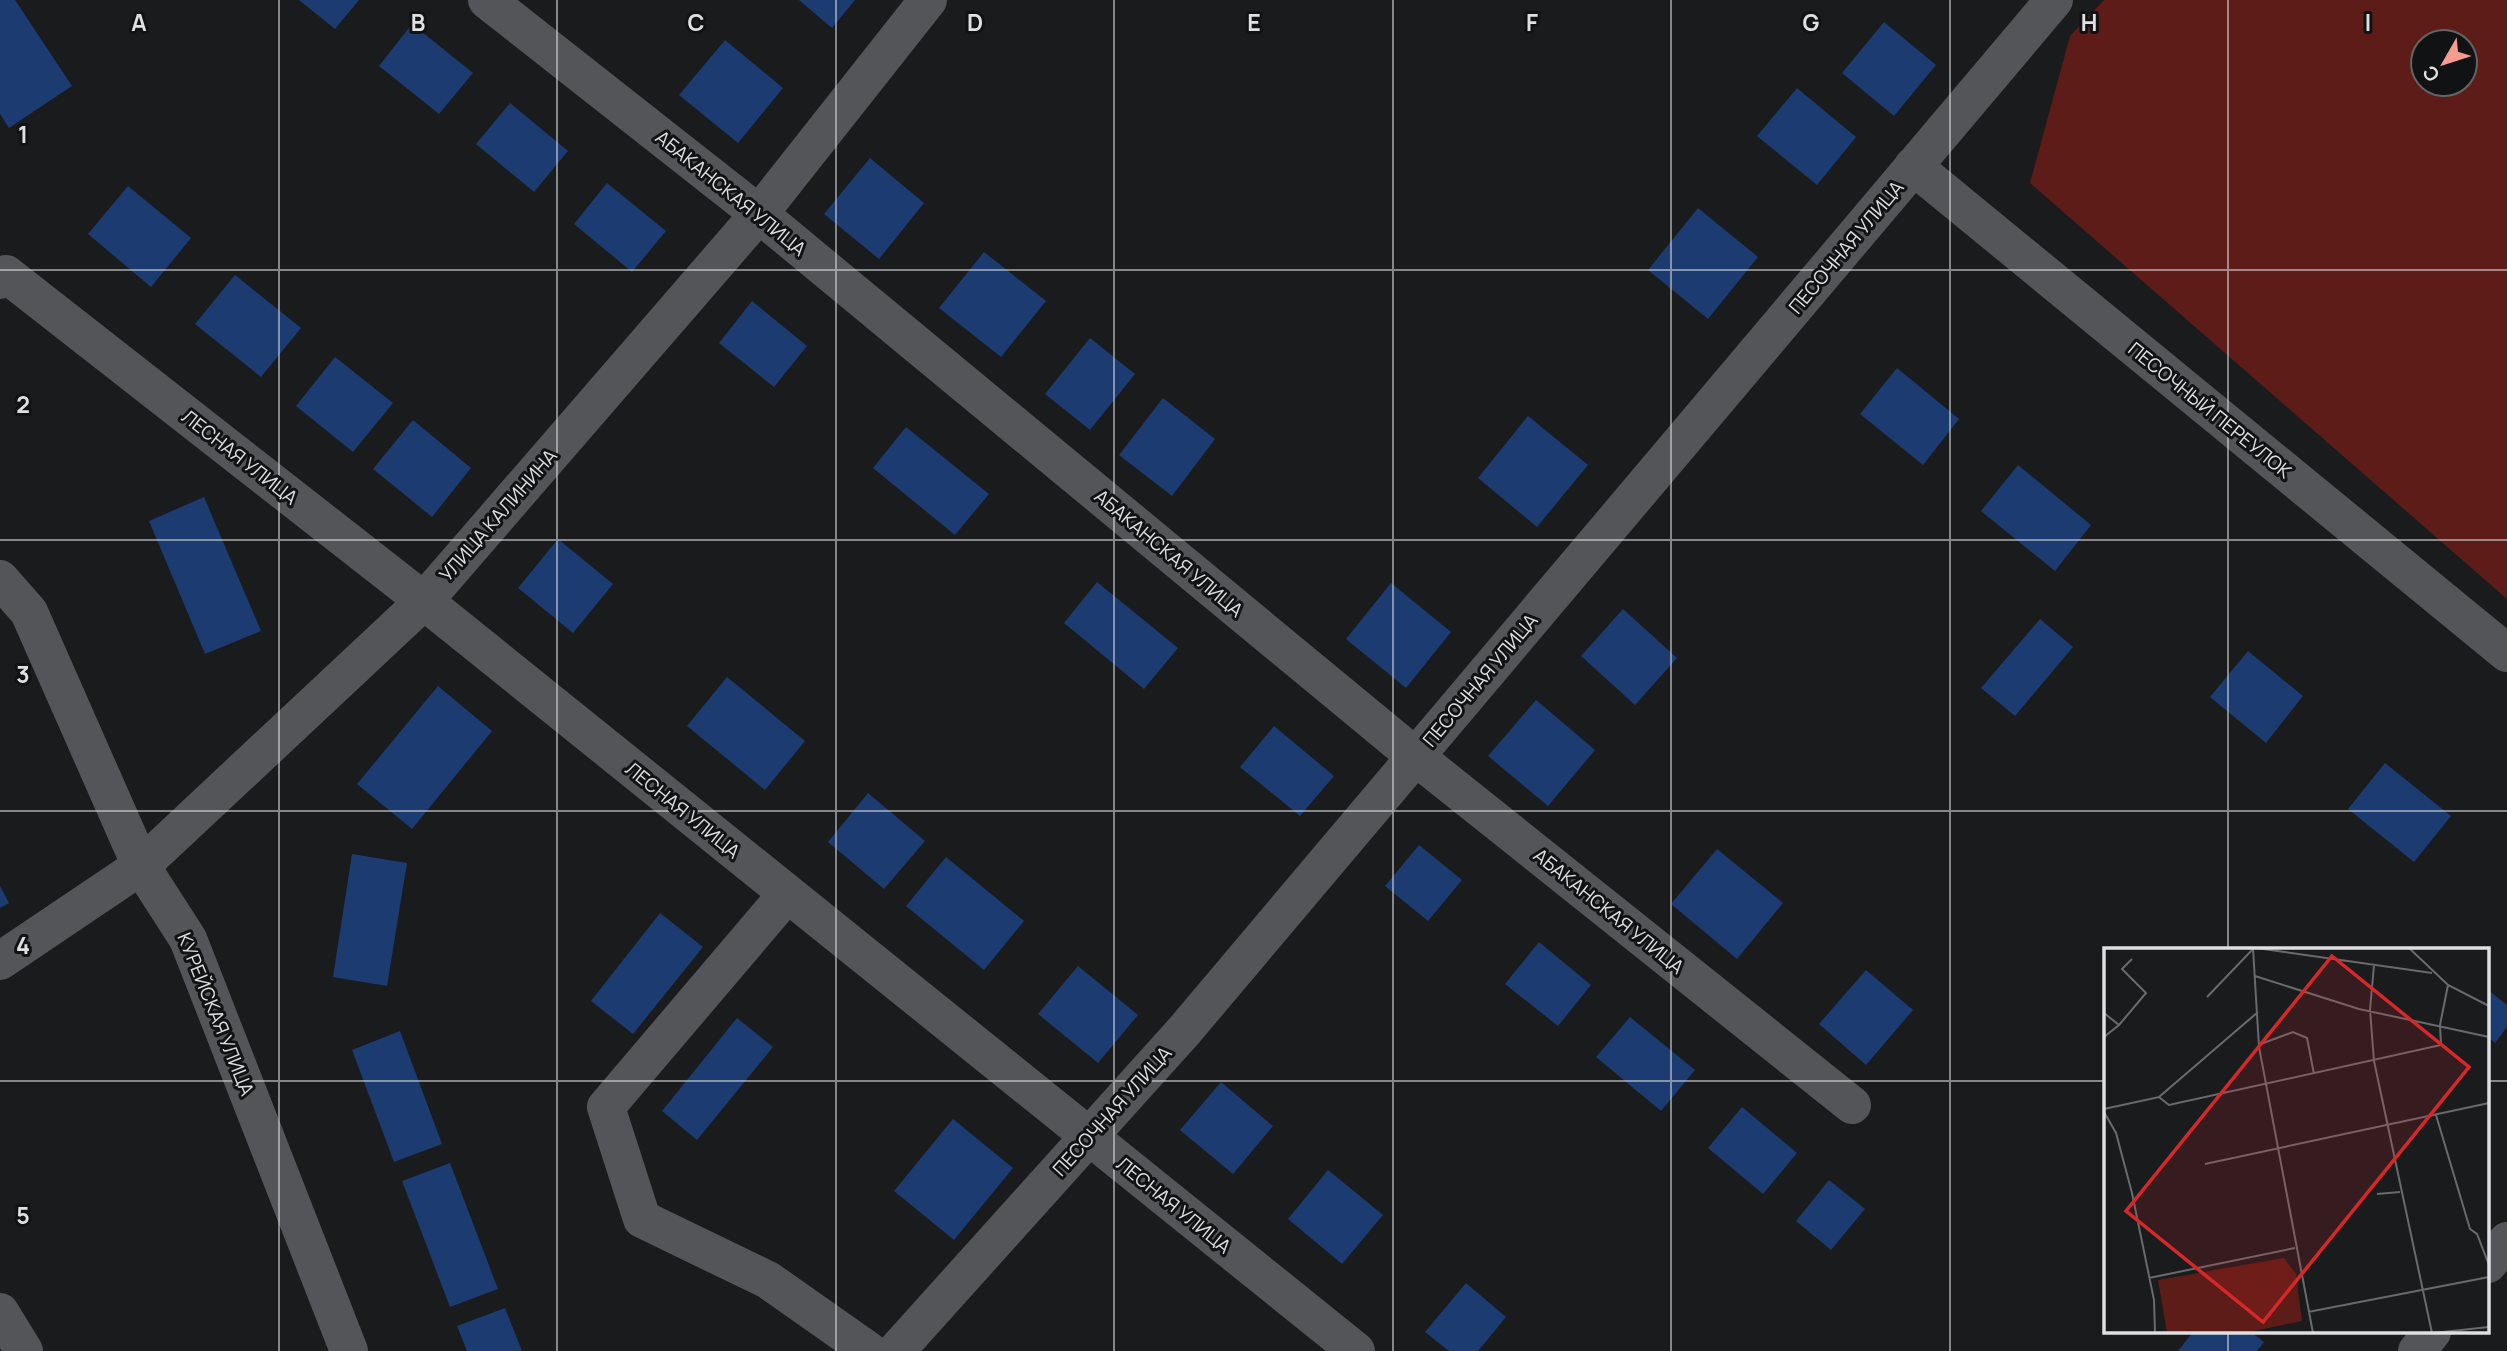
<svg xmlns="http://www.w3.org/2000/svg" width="2507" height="1351" font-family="Manrope,sans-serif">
<rect width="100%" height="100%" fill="#1a1b1d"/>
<path fill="#5d1c17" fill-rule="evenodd" d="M 2104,0 L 2507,0 L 2507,599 L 2030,183 L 2070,36 ZM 2423,42 L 2465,42 L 2465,84 L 2423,84 Z"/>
<path fill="#1c3b71" d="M 0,0 L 15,0 L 72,86 L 9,128 L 0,114 Z
M 299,0 L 359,0 L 335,29 Z
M 799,0 L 855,0 L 832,28 Z
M 1884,22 L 1936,65 L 1894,116 L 1842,73 Z
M 412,24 L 473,73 L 439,114 L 379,66 Z
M 725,40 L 783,88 L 738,143 L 679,95 Z
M 1797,88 L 1856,137 L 1817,185 L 1757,136 Z
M 510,103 L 568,151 L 534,192 L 476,144 Z
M 870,158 L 924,203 L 879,259 L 824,214 Z
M 607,183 L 666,231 L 632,272 L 574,224 Z
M 128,186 L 191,238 L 151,287 L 88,234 Z
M 1698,208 L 1758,257 L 1708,319 L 1648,270 Z
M 984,252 L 1046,301 L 1001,357 L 939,308 Z
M 235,275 L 301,328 L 261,377 L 195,324 Z
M 752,301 L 807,346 L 774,387 L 719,343 Z
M 1090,338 L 1135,374 L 1090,430 L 1045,394 Z
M 335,357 L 393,403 L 353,452 L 296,406 Z
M 1897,368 L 1959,419 L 1923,465 L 1860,414 Z
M 1163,398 L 1215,439 L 1172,496 L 1119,455 Z
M 1528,416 L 1588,465 L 1537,527 L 1478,478 Z
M 413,420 L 471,468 L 432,517 L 373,469 Z
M 906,427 L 989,494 L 955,535 L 873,468 Z
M 2018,465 L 2091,525 L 2055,571 L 1981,511 Z
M 204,497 L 261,631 L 205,654 L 149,521 Z
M 558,539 L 613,584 L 573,633 L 518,588 Z
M 1097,582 L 1178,648 L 1144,689 L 1064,623 Z
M 1391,583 L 1451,632 L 1406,688 L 1346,639 Z
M 1623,609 L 1677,658 L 1635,705 L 1581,656 Z
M 2040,619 L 2073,647 L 2015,716 L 1981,688 Z
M 2248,651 L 2303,696 L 2266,743 L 2210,697 Z
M 727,677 L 805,741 L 765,790 L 687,726 Z
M 438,686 L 492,731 L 412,829 L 357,784 Z
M 1536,700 L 1595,750 L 1548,806 L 1488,756 Z
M 1274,726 L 1334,776 L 1300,816 L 1240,767 Z
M 2385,763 L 2451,816 L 2414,862 L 2348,809 Z
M 868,793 L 925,841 L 884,889 L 828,842 Z
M 1419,845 L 1462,880 L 1428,921 L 1385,886 Z
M 1717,849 L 1783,903 L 1737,959 L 1671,904 Z
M 352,854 L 407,863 L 387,986 L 333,977 Z
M 946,857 L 1024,921 L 984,970 L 906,906 Z
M 0,886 L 9,903 L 0,908 Z
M 660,913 L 703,947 L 633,1034 L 591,1001 Z
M 1539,942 L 1591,985 L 1558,1026 L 1505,984 Z
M 1078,966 L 1138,1015 L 1098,1063 L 1038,1014 Z
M 1866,970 L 1913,1010 L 1866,1065 L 1819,1024 Z
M 2488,990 L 2507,1005 L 2507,1027 L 2495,1043 L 2488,1037 Z
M 1630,1017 L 1695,1070 L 1661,1111 L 1596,1057 Z
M 737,1018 L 773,1047 L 697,1140 L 662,1111 Z
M 400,1031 L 442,1144 L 394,1162 L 352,1050 Z
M 1221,1082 L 1273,1126 L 1233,1174 L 1180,1130 Z
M 1742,1107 L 1797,1153 L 1763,1194 L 1708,1148 Z
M 953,1119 L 1013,1168 L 954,1240 L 894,1191 Z
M 450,1163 L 498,1289 L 450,1307 L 402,1181 Z
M 1328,1170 L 1383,1215 L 1342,1264 L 1288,1219 Z
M 1829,1180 L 1865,1209 L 1831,1250 L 1796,1221 Z
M 1466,1283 L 1506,1317 L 1478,1351 L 1449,1351 L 1425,1332 Z
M 505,1308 L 522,1351 L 467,1351 L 457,1326 Z
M 2193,1332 L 2251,1332 L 2264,1342 L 2257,1351 L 2178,1351 Z"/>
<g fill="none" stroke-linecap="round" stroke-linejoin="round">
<path stroke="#535558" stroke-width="38" d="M 487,0 L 759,214 L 1416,757 L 1852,1105
M 1913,166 L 2507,653
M 0,280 L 6,274 L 424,601 L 1356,1351
M 0,579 L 29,612 L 141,866 L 188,939 L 349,1351
M 787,894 L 606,1107 L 642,1219 L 768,1280 L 869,1351
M 0,961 L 141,866 L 424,601 L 759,214 L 928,0
M 2488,1264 L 2507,1241
M 0,1312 L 24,1351
M 896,1351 L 1184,1031 L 2054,0
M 2417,1351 L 2432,1332"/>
</g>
<path fill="none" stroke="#dfe0e2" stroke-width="2" stroke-opacity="0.55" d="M 279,0 L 279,1351M 557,0 L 557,1351M 836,0 L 836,1351M 1114,0 L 1114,1351M 1393,0 L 1393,1351M 1671,0 L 1671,1351M 1950,0 L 1950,1351M 2228,0 L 2228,950M 0,270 L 2507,270M 0,540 L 2507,540M 0,811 L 2507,811M 0,1081 L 2106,1081M 2488,1081 L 2507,1081M 2228,1332 L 2228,1351"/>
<g text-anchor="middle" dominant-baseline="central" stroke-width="6" stroke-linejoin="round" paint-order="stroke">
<g font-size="19" fill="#dfe0e2" stroke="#111214">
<text transform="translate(731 193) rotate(39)">АБАКАНСКАЯ УЛИЦА</text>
<text transform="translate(1846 247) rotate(-50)">ПЕСОЧНАЯ УЛИЦА</text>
<text transform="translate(2210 410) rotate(39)">ПЕСОЧНЫЙ ПЕРЕУЛОК</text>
<text transform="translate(240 457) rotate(38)">ЛЕСНАЯ УЛИЦА</text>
<text transform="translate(498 515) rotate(-49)">УЛИЦА КАЛИНИНА</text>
<text transform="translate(1169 553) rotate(40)">АБАКАНСКАЯ УЛИЦА</text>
<text transform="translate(1480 680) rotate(-50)">ПЕСОЧНАЯ УЛИЦА</text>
<text transform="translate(683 810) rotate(39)">ЛЕСНАЯ УЛИЦА</text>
<text transform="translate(1609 911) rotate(39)">АБАКАНСКАЯ УЛИЦА</text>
<text transform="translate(216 1014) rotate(68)">КУРЕЙСКАЯ УЛИЦА</text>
<text transform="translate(1112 1111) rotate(-48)">ПЕСОЧНАЯ УЛИЦА</text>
<text transform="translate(1174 1205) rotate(39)">ЛЕСНАЯ УЛИЦА</text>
</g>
</g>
<g transform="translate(2104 948)">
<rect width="385" height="385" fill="#1a1b1d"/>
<path d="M 180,310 L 192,326 L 198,373 L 140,385 L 63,385 L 54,332 Z" fill="#5d1c17"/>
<path fill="none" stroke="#696a6c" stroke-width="2" d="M 149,0 L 155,99 L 209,385M 152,0 L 328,25M 305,0 L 344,37 L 385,58M 270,17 L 266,62 L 270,113 L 328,385M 151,28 L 255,61 L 385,89M 103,49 L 149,1M 0,65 L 15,77 L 0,89M 15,77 L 42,45 L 18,21 L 28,11M 154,97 L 189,84 L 203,90 L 210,126M 55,149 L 154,64M 0,161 L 55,149 L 65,157 L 337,97 L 336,77 L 344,37M 0,164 L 12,185 L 28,245 L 50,352 L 51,385M 332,167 L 366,281 L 373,286 L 385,317M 101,216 L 385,155M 273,246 L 296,244M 45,330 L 191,300M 204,364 L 385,329M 329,385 L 385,379"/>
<path fill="#d62828" fill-opacity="0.15" stroke="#d62828" stroke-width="3.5" d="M 228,8 L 365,119 L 159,374 L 22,263 Z"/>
<rect width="385" height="385" fill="none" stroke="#dfe0e2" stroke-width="3.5"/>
</g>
<g font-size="23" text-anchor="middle" font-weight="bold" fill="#dfe0e2" stroke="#111214" stroke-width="6" stroke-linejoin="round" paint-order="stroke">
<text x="139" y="31">A</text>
<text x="418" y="31">B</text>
<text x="696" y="31">C</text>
<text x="975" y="31">D</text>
<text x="1254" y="31">E</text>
<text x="1532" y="31">F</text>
<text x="1811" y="31">G</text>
<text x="2089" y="31">H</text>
<text x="2368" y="31">I</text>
<text x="23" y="143">1</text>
<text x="23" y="413">2</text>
<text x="23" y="683">3</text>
<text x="23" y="954">4</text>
<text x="23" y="1224">5</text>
</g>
<g transform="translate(2444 63) rotate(231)"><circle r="33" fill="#111214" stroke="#636466" stroke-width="2"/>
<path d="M0-5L12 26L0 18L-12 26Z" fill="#f59c91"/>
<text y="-10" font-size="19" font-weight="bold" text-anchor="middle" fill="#dfe0e2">С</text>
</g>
</svg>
